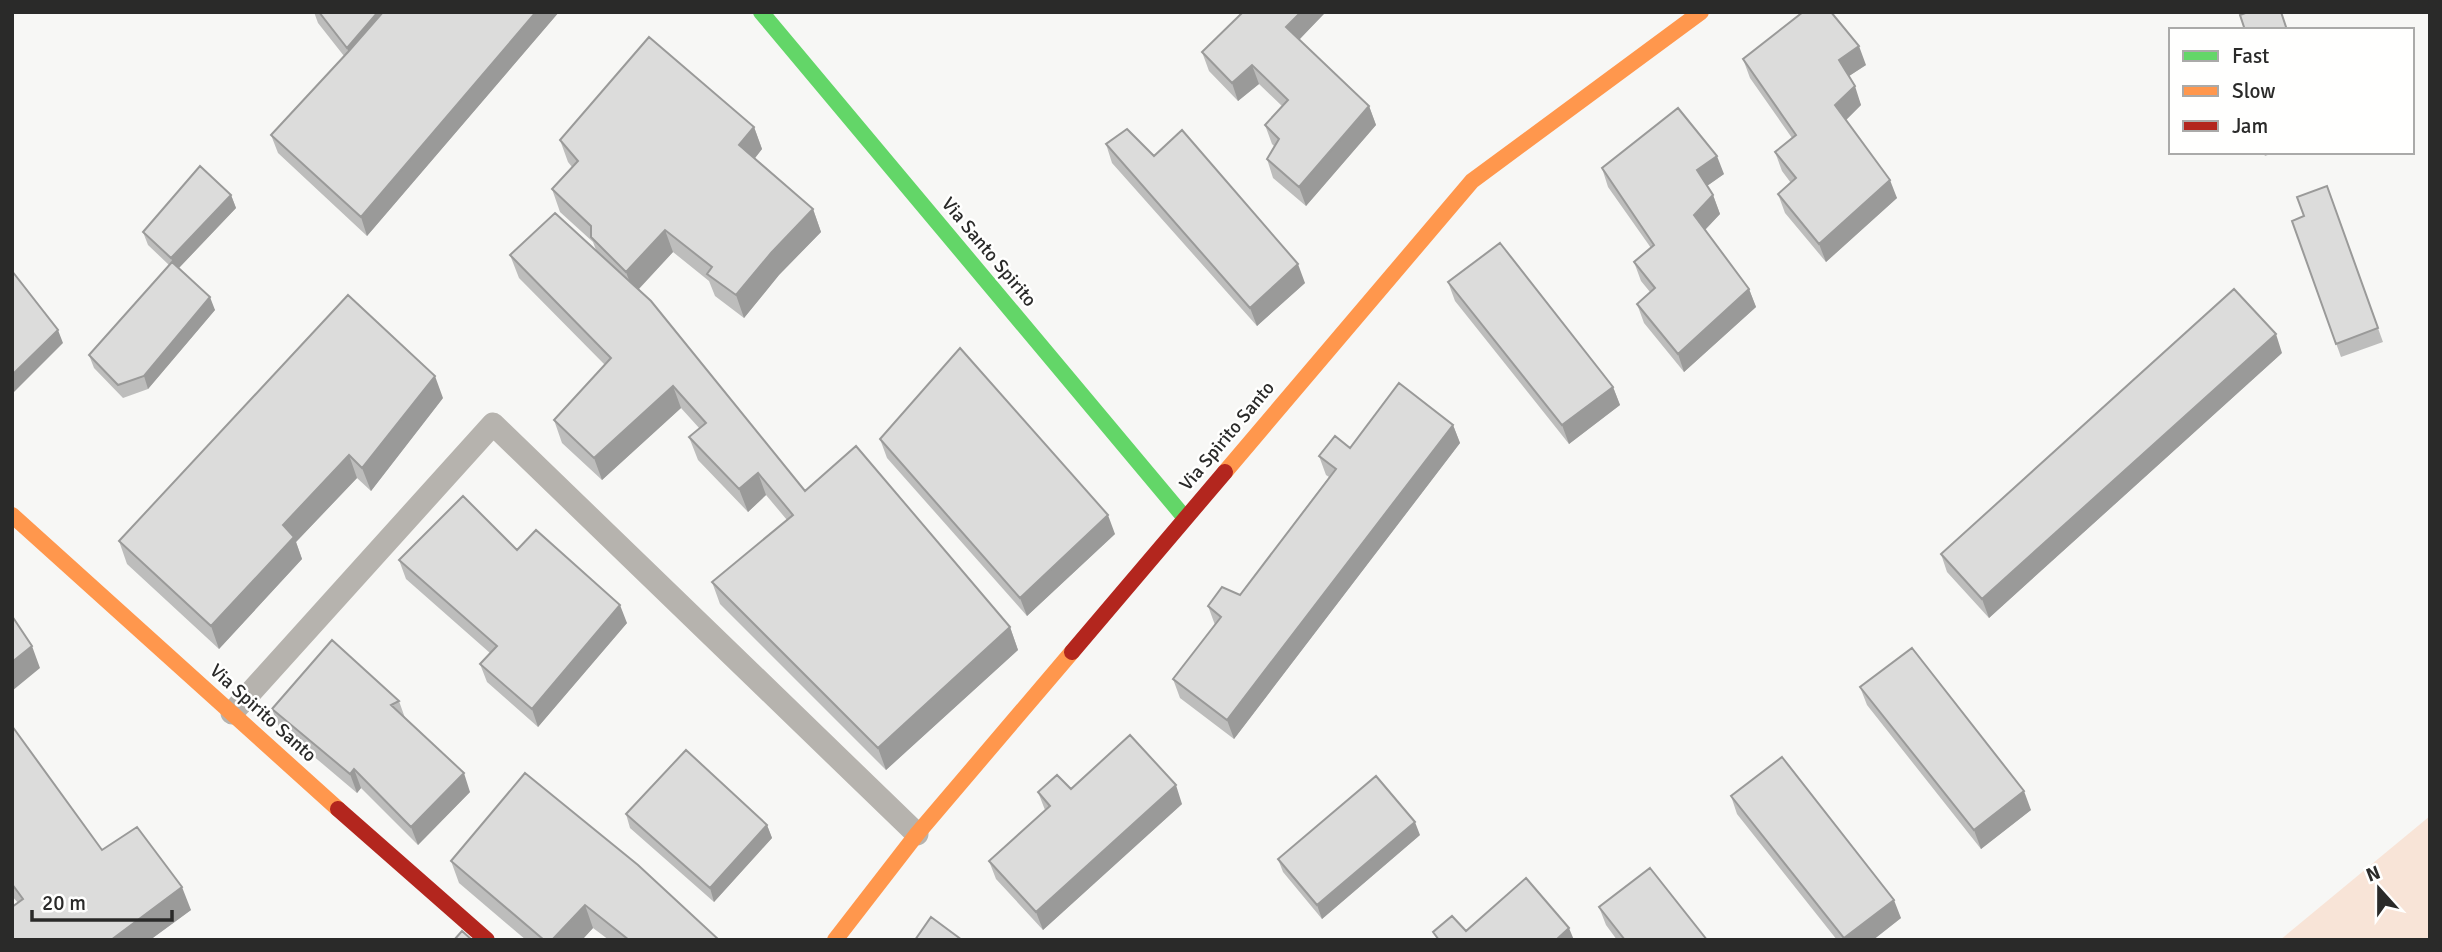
<svg xmlns="http://www.w3.org/2000/svg" width="2442" height="952" font-family="Signika,sans-serif">
<rect width="100%" height="100%" fill="#f7f7f5"/>
<path fill="#f8e4d7" d="M 2430,816 L 2430,940 L 2280,940 Z"/>
<g fill="none" stroke-linecap="round" stroke-linejoin="round">
<path stroke="#b6b3ae" stroke-width="23" d="M 232,713 L 493,424 L 917,834"/>
<path stroke="#63d668" stroke-width="16" d="M 761,12 L 1185,518"/>
<path stroke="#ff974d" stroke-width="16" d="M 1225,472 L 1472,181 L 1701,12
M 12,515 L 338,809
M 835,940 L 917,834 L 1072,652"/>
<path stroke="#b3261e" stroke-width="16" d="M 1072,652 L 1225,472
M 338,809 L 487,940"/>
</g>
<path fill="#bdbdbc" d="M 314,12 L 559,12 L 367,236 L 278,153 L 271,135 L 344,56 L 318,23 Z
M 1243,12 L 1325,12 L 1299,40 L 1369,106 L 1376,125 L 1306,206 L 1273,178 L 1267,159 L 1274,146 L 1272,144 L 1265,125 L 1282,106 L 1259,84 L 1238,101 L 1209,71 L 1202,52 Z
M 1743,59 L 1866,65 L 1849,76 L 1861,105 L 1846,120 L 1897,198 L 1826,262 L 1785,213 L 1778,194 L 1791,183 L 1782,171 L 1775,152 L 1792,138 L 1750,78 Z
M 754,127 L 762,149 L 755,158 L 813,209 L 821,232 L 779,275 L 744,318 L 715,296 L 709,281 L 673,252 L 639,289 L 805,491 L 1010,627 L 1018,650 L 886,770 L 720,604 L 712,582 L 787,520 L 766,495 L 748,512 L 698,460 L 689,437 L 700,429 L 681,408 L 602,480 L 562,443 L 554,420 L 605,365 L 519,278 L 510,255 L 596,250 L 593,242 L 560,212 L 552,189 L 572,167 L 568,162 L 560,140 Z
M 1106,144 L 1154,156 L 1305,283 L 1257,326 L 1112,163 Z
M 2263,152 L 2276,152 L 2265,156 Z
M 1602,168 L 1724,174 L 1707,186 L 1713,195 L 1720,214 L 1705,230 L 1749,289 L 1756,307 L 1684,372 L 1644,323 L 1637,304 L 1650,292 L 1641,281 L 1634,262 L 1651,248 L 1608,187 Z
M 2327,186 L 2383,342 L 2341,357 L 2292,221 L 2304,216 Z
M 231,195 L 236,208 L 179,268 L 215,310 L 148,389 L 123,398 L 94,368 L 89,355 L 169,265 L 148,245 L 143,232 Z
M 1448,282 L 1613,387 L 1620,405 L 1569,444 L 1455,301 Z
M 2282,353 L 1989,618 L 1947,572 L 1941,554 Z
M 443,398 L 371,491 L 357,478 L 296,542 L 302,559 L 219,649 L 127,564 L 119,541 Z
M 1453,425 L 1460,443 L 1234,739 L 1180,698 L 1173,679 L 1215,625 L 1208,606 L 1240,595 L 1329,477 L 1326,475 L 1319,456 L 1350,448 Z
M 880,439 L 1115,534 L 1027,616 L 887,458 Z
M 517,550 L 627,623 L 538,727 L 487,682 L 480,664 L 490,653 L 406,579 L 399,560 Z
M 1860,687 L 2031,810 L 1981,849 L 1867,705 Z
M 399,701 L 405,718 L 470,792 L 418,845 L 361,788 L 357,793 L 279,727 L 272,709 Z
M 12,726 L 102,850 L 191,910 L 150,940 L 12,940 L 18,903 L 12,896 Z
M 1071,789 L 1182,804 L 1043,930 L 996,879 L 989,861 L 1045,810 L 1038,792 Z
M 1731,796 L 1901,918 L 1873,940 L 1837,940 L 1737,814 Z
M 626,814 L 767,825 L 772,838 L 714,902 L 630,828 Z
M 1420,835 L 1322,919 L 1283,872 L 1278,859 Z
M 451,861 L 719,940 L 609,940 L 593,928 L 582,940 L 526,940 L 459,883 Z
M 1599,907 L 1707,940 L 1617,940 L 1606,925 Z"/>
<path fill="#9a9a99" d="M 378,12 L 406,12 L 355,70 L 347,48 Z
M 536,12 L 559,12 L 367,236 L 361,217 Z
M 1301,12 L 1325,13 L 1293,46 L 1286,27 Z
M 1859,46 L 1866,65 L 1846,78 L 1839,60 Z
M 1252,65 L 1259,84 L 1238,101 L 1232,83 Z
M 1855,86 L 1861,105 L 1842,124 L 1835,105 Z
M 1369,106 L 1376,125 L 1306,206 L 1299,187 Z
M 754,127 L 762,149 L 748,167 L 739,145 Z
M 1717,156 L 1724,174 L 1704,188 L 1697,170 Z
M 1890,180 L 1897,198 L 1826,262 L 1819,244 Z
M 231,195 L 236,208 L 176,271 L 171,258 Z
M 1713,195 L 1720,214 L 1701,234 L 1694,215 Z
M 813,209 L 821,232 L 779,275 L 744,318 L 736,295 L 771,253 Z
M 665,230 L 673,252 L 634,294 L 626,272 Z
M 1298,264 L 1305,283 L 1257,326 L 1250,308 Z
M 1749,289 L 1756,307 L 1684,372 L 1678,354 Z
M 210,297 L 215,310 L 148,389 L 144,376 Z
M 58,330 L 63,343 L 12,394 L 12,375 Z
M 2276,334 L 2282,353 L 1989,618 L 1982,599 Z
M 435,376 L 443,398 L 371,491 L 362,468 Z
M 673,386 L 681,408 L 602,480 L 594,458 Z
M 1613,387 L 1620,405 L 1569,444 L 1562,425 Z
M 1453,425 L 1460,443 L 1234,739 L 1227,720 Z
M 349,455 L 357,478 L 296,542 L 302,559 L 219,649 L 211,626 L 283,525 Z
M 758,473 L 766,495 L 748,512 L 739,489 Z
M 1108,515 L 1115,534 L 1027,616 L 1020,598 Z
M 620,605 L 627,623 L 538,727 L 532,709 Z
M 1010,627 L 1018,650 L 886,770 L 878,748 Z
M 32,646 L 40,668 L 12,691 L 12,662 Z
M 354,769 L 361,788 L 357,793 L 350,774 Z
M 464,773 L 470,792 L 418,845 L 411,827 Z
M 1176,785 L 1182,804 L 1043,930 L 1036,912 Z
M 2024,791 L 2031,810 L 1981,849 L 1974,830 Z
M 1415,822 L 1420,835 L 1322,919 L 1317,905 Z
M 767,825 L 772,838 L 714,902 L 710,888 Z
M 182,887 L 191,910 L 150,940 L 111,940 Z
M 1894,900 L 1901,918 L 1873,940 L 1845,940 L 1844,938 Z
M 585,905 L 593,928 L 582,940 L 552,940 Z
M 1569,928 L 1574,940 L 1556,940 Z"/>
<path fill="#dcdcdb" stroke="#9a9a99" stroke-width="2" d="M 319,12 L 378,12 L 347,48 Z
M 383,12 L 536,12 L 361,217 L 271,135 L 348,52 Z
M 1243,12 L 1301,12 L 1286,27 L 1369,106 L 1299,187 L 1267,159 L 1279,139 L 1265,125 L 1288,100 L 1252,65 L 1232,83 L 1202,52 Z
M 1803,12 L 1831,12 L 1859,46 L 1839,60 L 1855,86 L 1835,105 L 1890,180 L 1819,244 L 1778,194 L 1796,178 L 1775,152 L 1796,135 L 1743,59 Z
M 2248,12 L 2281,12 L 2287,30 L 2245,30 L 2240,15 Z
M 649,37 L 754,127 L 739,145 L 813,209 L 771,253 L 736,295 L 707,274 L 712,267 L 665,230 L 626,272 L 591,237 L 591,226 L 552,189 L 578,161 L 560,140 Z
M 1678,108 L 1717,156 L 1697,170 L 1713,195 L 1694,215 L 1749,289 L 1678,354 L 1637,304 L 1655,288 L 1634,262 L 1654,245 L 1602,168 Z
M 1127,129 L 1154,156 L 1182,130 L 1298,264 L 1250,308 L 1106,144 Z
M 200,166 L 231,195 L 171,258 L 143,232 Z
M 2327,186 L 2378,328 L 2336,344 L 2292,221 L 2304,216 L 2297,197 Z
M 555,213 L 651,301 L 805,491 L 856,446 L 1010,627 L 878,748 L 712,582 L 793,515 L 758,473 L 739,489 L 689,437 L 706,423 L 673,386 L 594,458 L 554,420 L 611,358 L 510,255 Z
M 1500,243 L 1613,387 L 1562,425 L 1448,282 Z
M 172,262 L 210,297 L 144,376 L 118,385 L 89,355 Z
M 12,271 L 58,330 L 12,375 Z
M 2234,289 L 2276,334 L 1982,599 L 1941,554 Z
M 348,295 L 435,376 L 362,468 L 349,455 L 283,525 L 294,537 L 211,626 L 119,541 Z
M 960,348 L 1108,515 L 1020,598 L 880,439 Z
M 1399,383 L 1453,425 L 1227,720 L 1173,679 L 1221,617 L 1208,606 L 1222,587 L 1240,595 L 1336,469 L 1319,456 L 1335,436 L 1350,448 Z
M 463,496 L 517,550 L 536,530 L 620,605 L 532,709 L 480,664 L 497,646 L 399,560 Z
M 12,616 L 32,646 L 12,662 Z
M 332,640 L 399,701 L 391,705 L 464,773 L 411,827 L 354,769 L 350,774 L 272,709 Z
M 1912,648 L 2024,791 L 1974,830 L 1860,687 Z
M 12,726 L 102,850 L 137,827 L 182,887 L 111,940 L 12,940 L 12,907 L 23,899 L 12,884 Z
M 1130,735 L 1176,785 L 1036,912 L 989,861 L 1050,806 L 1038,792 L 1057,775 L 1071,789 Z
M 686,750 L 767,825 L 710,888 L 626,814 Z
M 1782,757 L 1894,900 L 1844,938 L 1731,796 Z
M 525,773 L 638,865 L 719,940 L 629,940 L 585,905 L 552,940 L 544,940 L 451,861 Z
M 1376,776 L 1415,822 L 1317,905 L 1278,859 Z
M 1650,868 L 1707,940 L 1625,940 L 1599,907 Z
M 1526,878 L 1569,928 L 1556,940 L 1439,940 L 1433,932 L 1452,916 L 1466,931 Z
M 931,917 L 962,940 L 915,940 Z
M 462,931 L 472,940 L 454,940 Z"/>
<g text-anchor="middle" dominant-baseline="central" stroke-width="5" stroke-linejoin="round" paint-order="stroke">
<g font-size="19" fill="#2a2a29" stroke="#fffffe">
<text transform="translate(989 252) rotate(50)">Via Santo Spirito</text>
<text transform="translate(1227 436) rotate(-50)">Via Spirito Santo</text>
<text transform="translate(263 713) rotate(42)">Via Spirito Santo</text>
</g>
</g>
<rect width="2442" height="952" fill="none" stroke="#2a2a29" stroke-width="28"/>
<rect x="2169" y="28" width="245" height="126" fill="#fffffe" stroke="#aaaaa9" stroke-width="2"/>
<rect x="2183" y="51" width="35" height="10" fill="#63d668" stroke="#aaaaa9" stroke-width="2"/>
<text x="2232" y="63" font-size="21" fill="#2a2a29">Fast</text>
<rect x="2183" y="86" width="35" height="10" fill="#ff974d" stroke="#aaaaa9" stroke-width="2"/>
<text x="2232" y="98" font-size="21" fill="#2a2a29">Slow</text>
<rect x="2183" y="121" width="35" height="10" fill="#b3261e" stroke="#aaaaa9" stroke-width="2"/>
<text x="2232" y="133" font-size="21" fill="#2a2a29">Jam</text>
<g transform="translate(2379 889) rotate(339)" stroke="#fffffe" stroke-width="5" paint-order="stroke">
<path d="M0-5L12 26L0 18L-12 26Z" fill="#2a2a29"/>
<text y="-10" font-size="19" font-weight="bold" text-anchor="middle" fill="#2a2a29">N</text>
</g>
<path d="M32 910v10h140v-10" fill="none" stroke="#2a2a29" stroke-width="3.5"/>
<text x="42" y="910" font-size="21" fill="#2a2a29" stroke="#fffffe" stroke-width="5" paint-order="stroke">20 m</text>
</svg>
